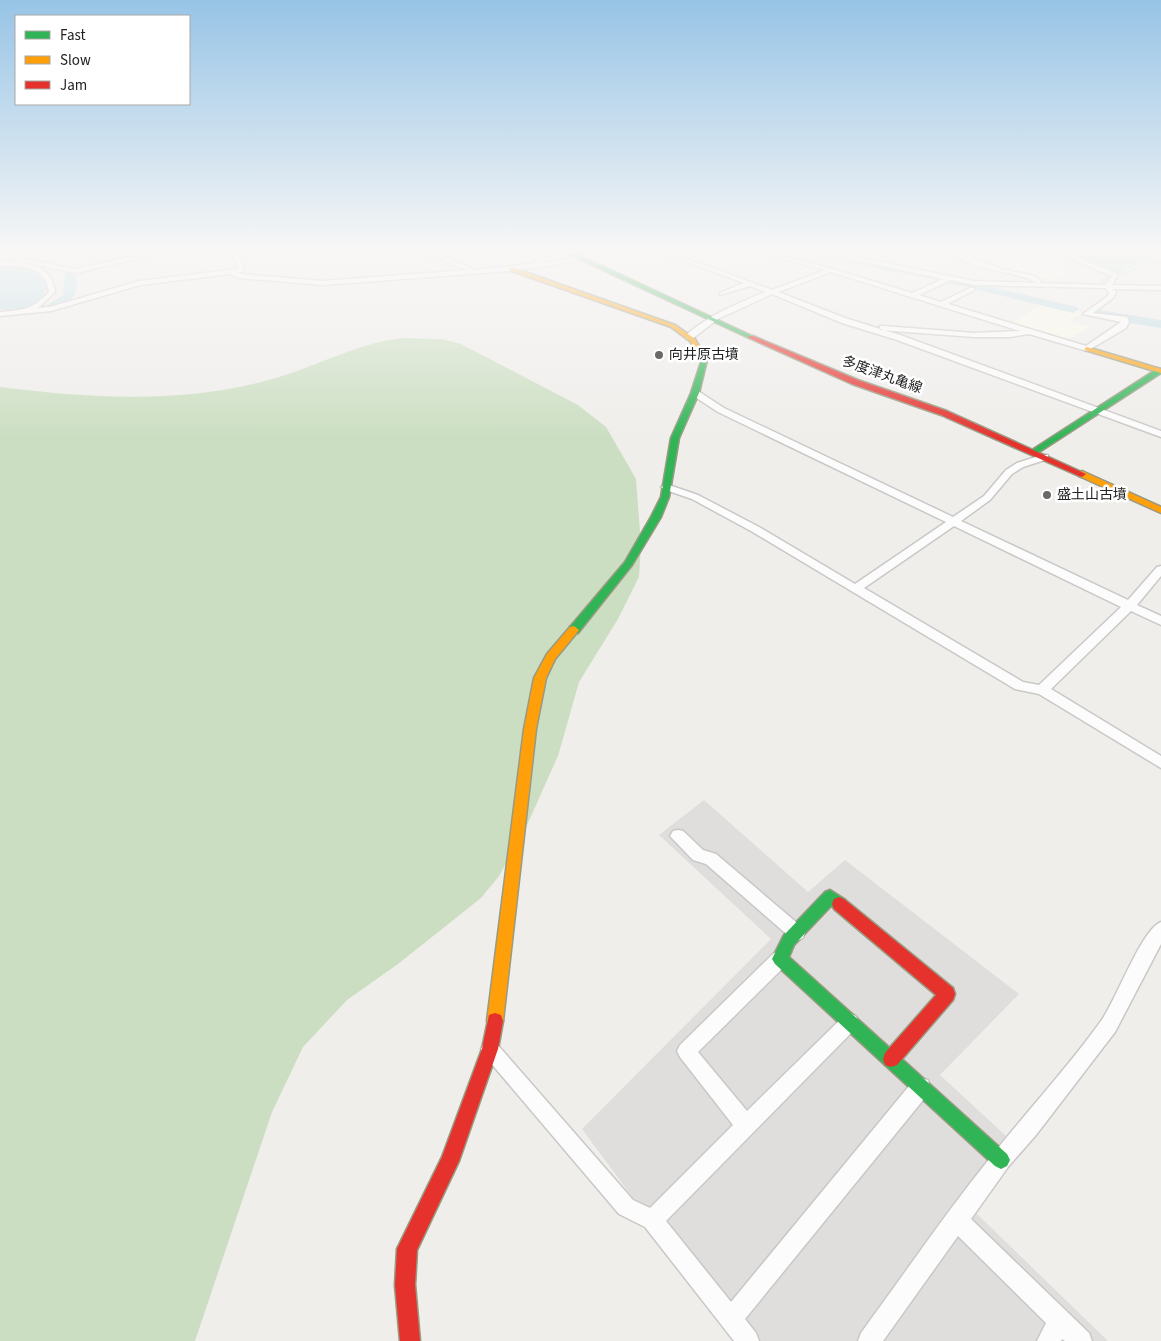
<svg xmlns="http://www.w3.org/2000/svg" width="1161" height="1341" font-family="'Source Sans 3','Noto Sans JP',sans-serif">
<rect width="100%" height="100%" fill="#f0eeeb"/>
<path fill="#dfdedc" d="M 704,800 L 808,892 L 845,860 L 1019,994 L 940,1075 L 1019,1148 L 975,1212 L 1108,1341 L 739,1341 L 582,1129 L 771,939 L 659,835 Z"/>
<path fill="#f8f7e8" d="M 958,252 L 1038,252 L 1061,267 L 1066,275 L 1062,278 L 1038,279 L 1008,273 Z
M 1042,304 L 1077,311 L 1081,314 L 1069,321 L 1089,327 L 1066,341 L 1010,324 Z"/>
<path fill="#cbdec1" d="M 403,338 L 442,339 L 461,344 L 578,405 L 606,427 L 636,479 L 641,545 L 639,577 L 618,619 L 579,682 L 558,756 L 527,825 L 499,876 L 481,898 L 398,964 L 347,1000 L 303,1047 L 272,1112 L 195,1341 L 0,1341 L 0,387 C 88,398 178,404 265,381 C 312,369 355,343 403,338 Z"/>
<path fill="#b7e6d2" d="M 1061,252 L 1130,252 L 1149,260 L 1116,274 Z"/>
<path fill="#bfdbe3" d="M 21,265 C 27,267 35,269 40,272 C 58,284 38,305 24,310 C 18,312 6,310 0,309 L 0,266 Z"/>
<g fill="none" stroke-linecap="round" stroke-linejoin="round">
<path stroke="#bfdbe3" stroke-width="2" d="M 1054,252 L 1071,258
M 1130,252 L 1148,259
M 1123,275 L 1153,261 L 1161,263
M 1099,285 L 1108,276 L 1105,272"/>
<path fill="#bfdbe3" fill-rule="evenodd" d="M 138,252 L 157,252 L 75,273 C 85,302 56,310 34,314 L 28,310 L 30,307 L 49,304 L 63,295 L 65,270 Z
M 806,252 L 824,252 L 843,259 L 838,262 Z
M 849,257 L 941,275 L 946,278 L 941,281 L 845,262 L 844,260 Z
M 953,278 L 1077,307 L 1079,309 L 1073,313 L 949,283 L 949,279 Z
M 1099,310 L 1161,320 L 1161,328 L 1095,317 L 1093,314 Z"/>
<g stroke="#c9c8c7" stroke-width="3">
<path id="street" d="M 15,252 L 21,252 L 19,258 L 76,269 L 154,252 L 166,252 L 76,273 L 14,260 Z
M 230,252 L 236,252 L 242,260 L 244,271 L 238,273 L 240,274 L 323,281 L 468,270 L 421,252 L 430,252 L 476,270 L 537,263 L 535,259 L 521,252 C 531,252 538,254 543,263 L 598,252 L 610,252 L 566,263 L 511,271 L 323,285 L 239,278 L 230,274 L 140,285 L 51,311 L 0,316 L 0,312 C 23,310 32,310 49,292 C 46,267 21,264 0,266 L 0,262 C 23,260 52,264 55,292 L 38,308 L 50,307 L 139,281 L 238,269 L 236,260 Z
M 379,252 L 388,252 L 385,254 Z
M 659,252 L 668,252 L 772,290 L 825,270 L 757,252 L 768,252 L 826,267 L 912,293 L 943,279 L 818,252 L 831,252 L 974,281 L 1037,283 C 1013,269 973,273 952,252 L 959,252 L 1001,269 L 1035,276 L 1041,281 L 1039,283 L 1105,285 L 1112,276 L 1055,252 L 1064,252 L 1118,274 L 1112,285 L 1161,286 L 1161,290 L 1113,289 L 1116,292 L 1113,298 L 1093,313 L 1127,317 L 1129,322 L 1126,328 L 1087,351 L 1029,334 L 1010,337 L 974,337 L 880,330 L 880,326 L 883,326 L 974,333 L 1020,331 L 831,272 L 778,292 L 848,319 L 903,336 L 1161,431 L 1161,437 L 897,340 L 842,323 L 772,294 L 718,319 L 692,339 L 686,339 L 686,335 C 709,315 738,303 766,292 L 750,286 L 720,295 L 720,293 L 744,283 ZM 951,280 L 974,285 L 1105,288 L 1109,292 L 1108,296 L 1083,314 L 1121,322 L 1086,346 L 948,304 L 974,290 L 974,288 L 970,288 L 941,302 L 919,295 Z
M 692,391 L 698,391 L 724,408 L 953,517 L 984,496 L 1006,470 L 1017,463 L 1042,455 L 1048,455 L 1048,459 L 1023,467 L 1012,474 L 990,500 L 961,521 L 1128,600 L 1157,567 L 1161,566 L 1161,576 L 1137,605 L 1161,616 L 1161,625 L 1131,611 L 1051,689 L 1161,756 L 1161,768 L 1039,694 L 1015,689 L 751,531 L 692,499 L 663,489 L 661,487 L 666,484 L 698,495 L 759,527 L 855,584 L 946,522 L 718,412 L 692,395 ZM 954,526 L 1121,607 L 1039,685 L 1023,682 L 864,588 Z
M 678,830 L 683,831 L 703,850 L 716,854 L 803,928 L 805,933 L 803,938 L 797,941 L 791,938 L 706,864 L 693,860 L 670,836 L 673,831 Z
M 1161,922 L 1161,944 L 1115,1032 L 1036,1135 L 1008,1167 L 971,1219 L 1089,1333 L 1092,1341 L 1065,1341 L 1062,1339 L 1061,1341 L 1037,1341 L 1046,1323 L 958,1236 L 883,1341 L 858,1341 L 861,1333 C 905,1273 947,1211 994,1153 C 1029,1109 1068,1067 1101,1021 C 1116,1001 1141,930 1161,922 Z
M 780,951 L 786,953 L 788,959 L 786,965 L 698,1052 L 747,1111 L 844,1016 L 850,1013 L 856,1016 L 859,1022 L 856,1028 L 666,1221 L 731,1302 L 914,1080 L 921,1078 L 928,1080 L 930,1087 L 928,1094 L 745,1319 L 756,1333 L 759,1341 L 734,1341 L 645,1227 L 619,1214 L 484,1055 L 481,1049 L 484,1043 L 490,1040 L 496,1043 L 633,1200 L 650,1208 L 733,1125 L 680,1057 L 677,1051 L 680,1045 L 774,953 Z"/>
</g>
<g stroke="#999a82" stroke-width="3">
<path id="fast" d="M 564,252 L 572,252 L 754,337 L 749,338 Z
M 702,359 L 707,360 L 699,393 L 679,438 L 669,497 L 661,517 L 632,565 L 578,633 L 570,633 L 569,630 L 570,627 L 625,562 L 651,517 L 661,497 L 671,438 L 691,393 Z
M 1157,369 L 1161,369 L 1161,373 L 1036,454 L 1029,452 Z
M 830,890 L 844,899 L 846,904 L 844,909 L 839,911 L 831,906 L 794,945 L 789,957 L 1007,1154 L 1010,1160 L 1007,1166 L 1001,1169 L 995,1166 L 775,964 L 772,959 L 784,935 L 825,892 Z"/>
</g>
<g stroke="#999a82" stroke-width="3">
<path id="slow" d="M 511,267 L 675,325 L 695,339 L 707,360 L 702,361 L 690,341 L 671,327 L 509,270 Z
M 1087,347 L 1161,369 L 1161,373 L 1085,350 L 1085,348 Z
M 1082,471 L 1161,507 L 1161,513 L 1079,476 L 1078,474 Z
M 574,626 L 579,630 L 555,659 L 546,678 L 536,729 L 503,1021 L 501,1027 L 495,1029 L 489,1027 L 487,1021 L 524,729 L 534,678 L 547,654 L 570,627 Z"/>
</g>
<g stroke="#999a82" stroke-width="3">
<path id="jam" d="M 749,336 L 753,336 L 858,380 L 947,411 L 1086,474 L 1082,477 L 1079,476 L 941,415 L 852,384 L 749,338 Z
M 839,897 L 844,899 L 953,988 L 955,994 L 953,1000 L 897,1065 L 891,1067 L 885,1065 L 883,1059 L 885,1053 L 936,995 L 834,909 L 832,904 L 834,899 Z
M 495,1013 L 501,1015 L 503,1021 L 498,1049 L 459,1161 L 417,1250 L 415,1285 L 420,1341 L 400,1341 L 395,1285 L 397,1249 L 442,1157 L 482,1049 L 489,1015 Z"/>
</g>
<use href="#street" fill="#fdfcfc" fill-rule="evenodd"/>
<use href="#fast" fill="#30b455" fill-rule="evenodd"/>
<use href="#slow" fill="#ff9f0a" fill-rule="evenodd"/>
<use href="#jam" fill="#e5322d" fill-rule="evenodd"/>
</g>
<linearGradient id="sky" x2="0" y2="1"><stop stop-color="#97c4e6"/><stop offset="0.57" stop-color="#f8f7f6"/><stop offset="1" stop-color="#f8f7f6" stop-opacity="0"/></linearGradient>
<rect width="1161" height="440" fill="url(#sky)"/>
<g fill="#6a6968" stroke="#fff" stroke-width="2">
<circle cx="659" cy="355" r="5"/>
<circle cx="1047" cy="495" r="5"/>
</g>
<g text-anchor="middle" dominant-baseline="central" stroke-width="5" stroke-linejoin="round" paint-order="stroke">
<g font-size="14" fill="#222" stroke="#fff" text-anchor="start">
<text x="669" y="355">向井原古墳</text>
<text x="1057" y="495">盛土山古墳</text>
</g>
<g font-size="14" fill="#222" stroke="#fff">
<text transform="translate(882 375) rotate(20)">多度津丸亀線</text>
</g>
</g>
<rect x="15" y="15" width="175" height="90" fill="#ffffff" stroke="#a7a7a7"/>
<rect x="25" y="31" width="25" height="8" fill="#30b455" stroke="#a7a7a7"/>
<text x="60" y="40" font-size="15" fill="#222222">Fast</text>
<rect x="25" y="56" width="25" height="8" fill="#ff9f0a" stroke="#a7a7a7"/>
<text x="60" y="65" font-size="15" fill="#222222">Slow</text>
<rect x="25" y="81" width="25" height="8" fill="#e5322d" stroke="#a7a7a7"/>
<text x="60" y="90" font-size="15" fill="#222222">Jam</text>
</svg>
